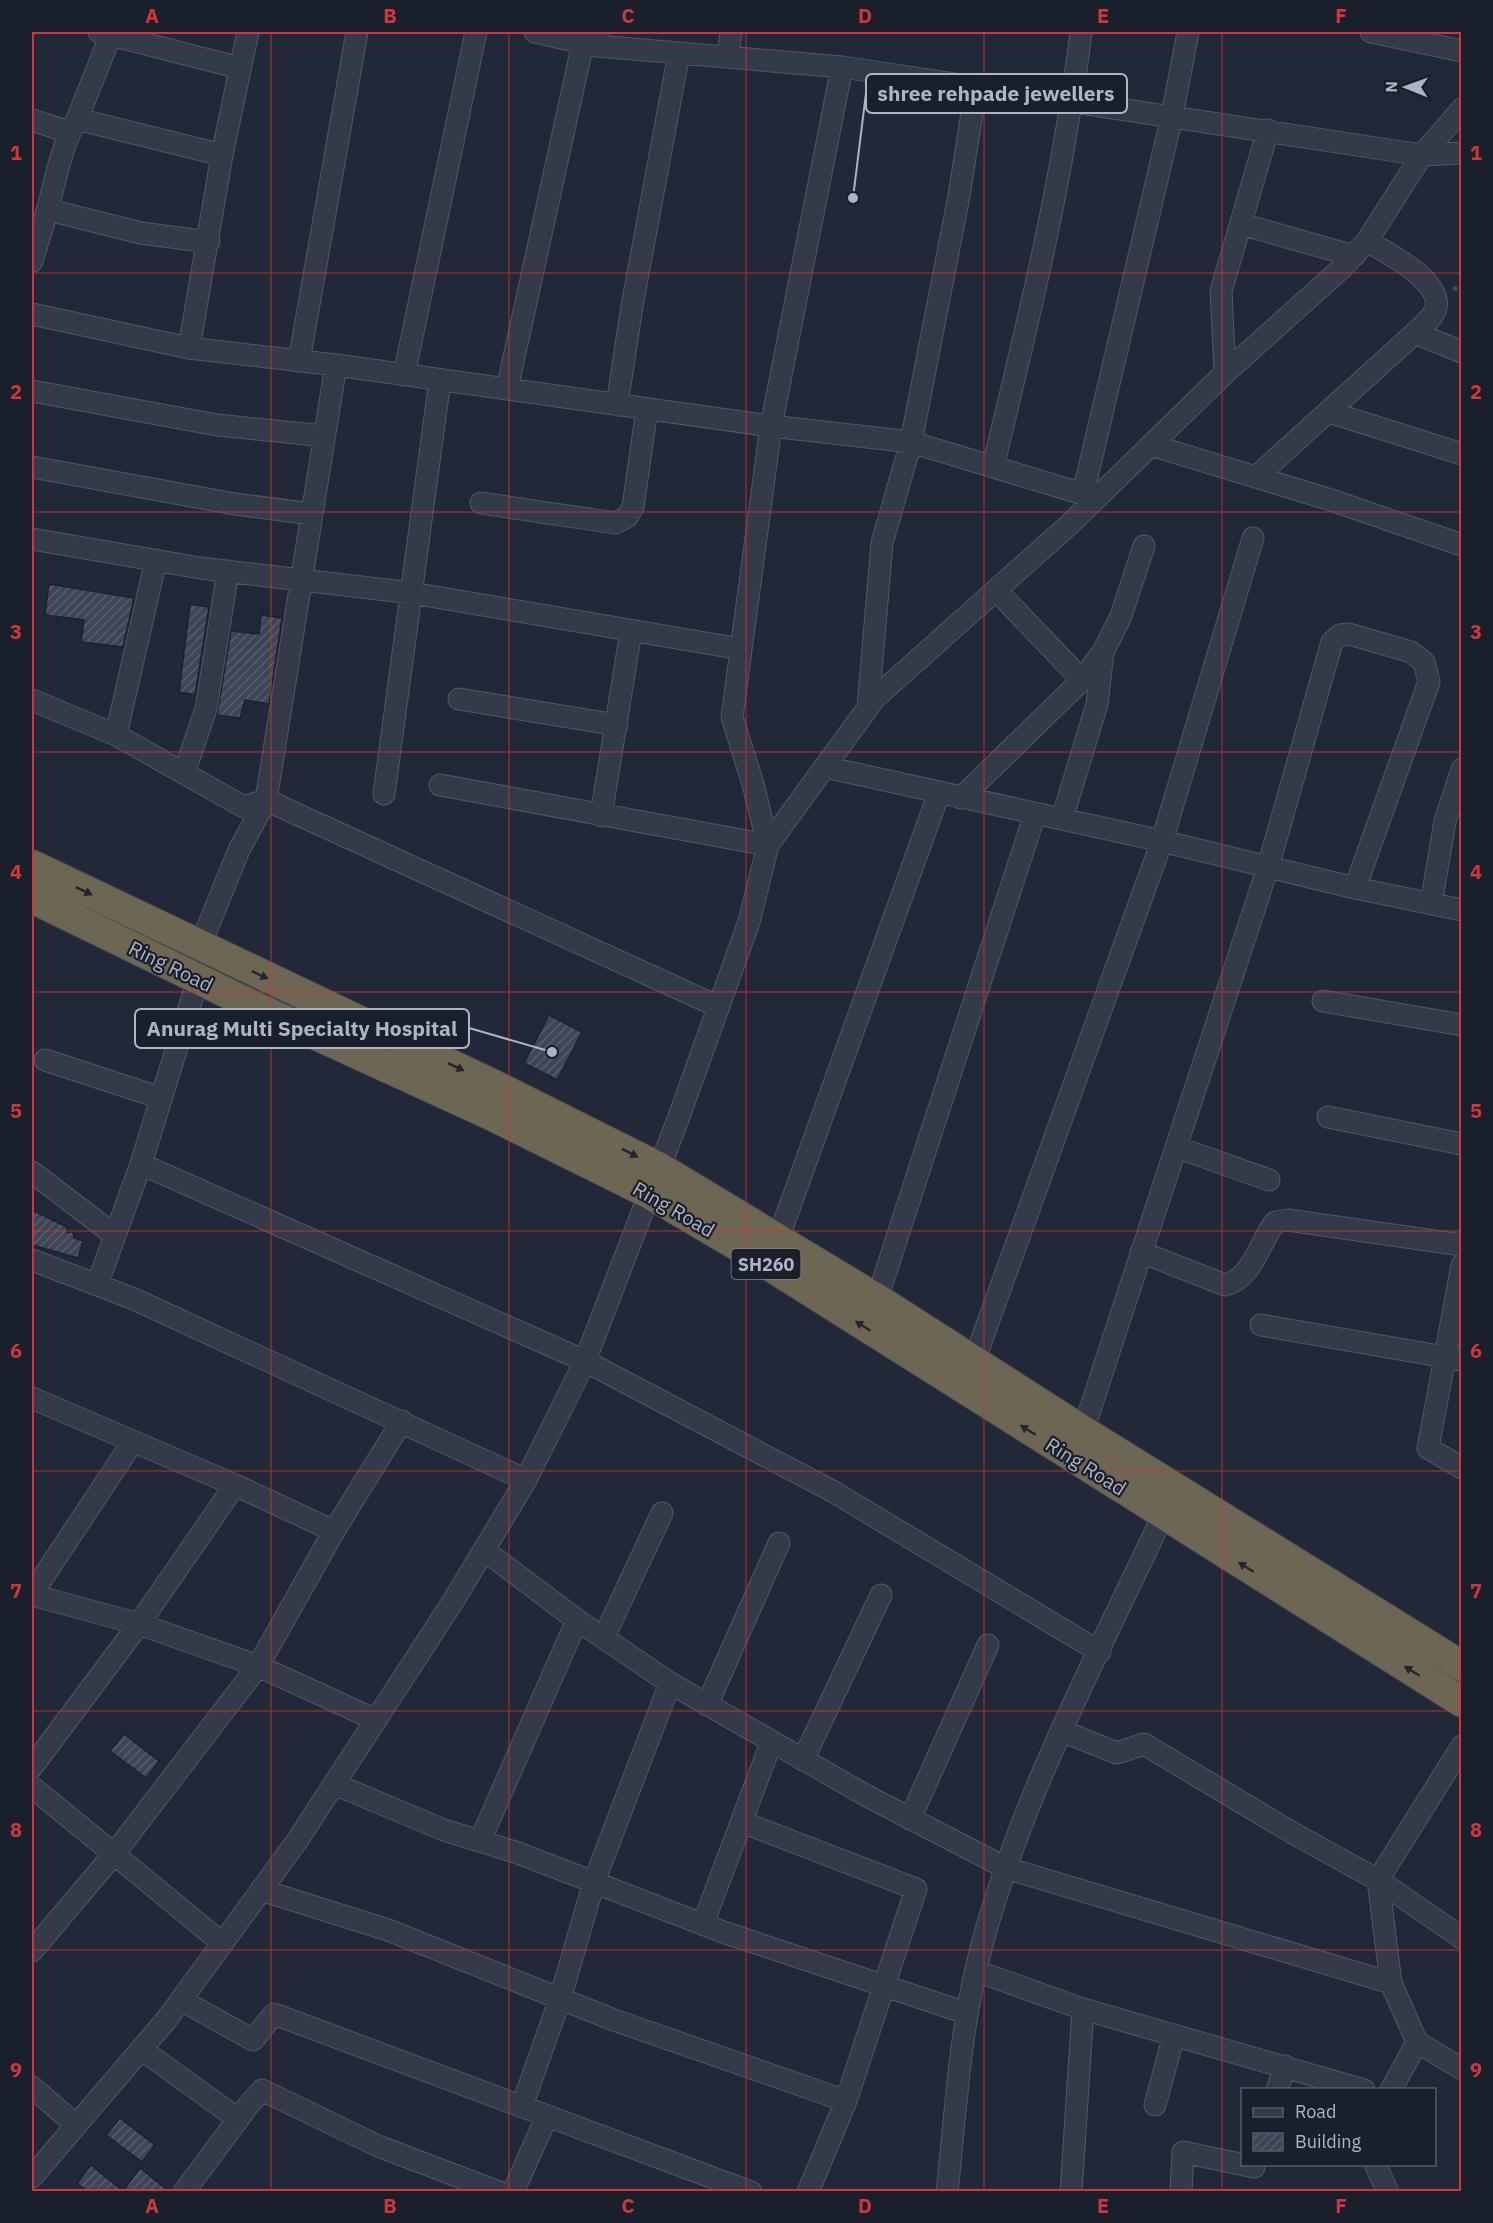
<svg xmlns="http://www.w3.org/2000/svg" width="1493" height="2223" font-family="'IBM Plex Sans',sans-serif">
<defs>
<pattern id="building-hatch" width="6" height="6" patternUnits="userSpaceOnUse" patternTransform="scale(1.5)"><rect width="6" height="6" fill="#3d4557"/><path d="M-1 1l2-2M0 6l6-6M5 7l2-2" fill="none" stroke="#565d6e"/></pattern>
</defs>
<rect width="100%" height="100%" fill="#212837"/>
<path fill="url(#building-hatch)" stroke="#1c212e" stroke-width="1.5" d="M 49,584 L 134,598 L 123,647 L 81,642 L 84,620 L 45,615 Z
M 190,604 L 209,607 L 195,695 L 179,692 Z
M 261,615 L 282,618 L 269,704 L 245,700 L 240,718 L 217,715 L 231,631 L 259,634 Z
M 549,1015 L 582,1032 L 557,1080 L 524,1063 Z
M 32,1210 L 67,1227 L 67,1232 L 73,1232 L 74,1238 L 83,1241 L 78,1258 L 32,1245 Z
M 124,1734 L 159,1761 L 146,1778 L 110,1751 Z
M 120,2118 L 155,2145 L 142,2162 L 106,2135 Z
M 91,2165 L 123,2191 L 140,2168 L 170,2192 L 88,2192 L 77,2183 Z"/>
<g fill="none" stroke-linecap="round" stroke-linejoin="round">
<g stroke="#525765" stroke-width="23">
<path id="minor" d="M 99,32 L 240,68
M 535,32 L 596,46
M 599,32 L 597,46 L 842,67 L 771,426 L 732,717 L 753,784 L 768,845
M 1371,32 L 1462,51
M 728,57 L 731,32
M 842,67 L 1422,155 L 1462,153
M 77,119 L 222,155
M 32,120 L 69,132
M 49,210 L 141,233 L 209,242
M 1241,224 L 1354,256
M 32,236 L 39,238 L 32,261
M 39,238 C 52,203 58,150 77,119 L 112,32
M 1367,241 C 1387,253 1442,280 1436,308 C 1434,317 1422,326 1415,333 L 1462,352
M 32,314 L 189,348 L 336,365
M 189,348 L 222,155 L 248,32
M 299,361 L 357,32
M 1225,373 L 1221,291 L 1268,130
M 404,375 L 476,32
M 507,389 L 583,43
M 32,391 L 217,425 L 324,436
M 617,405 L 632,306 L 679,53
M 1329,412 L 1462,454
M 1151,445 L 1331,500 L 1462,545
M 32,467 L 235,504 L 312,514
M 993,467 C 1028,322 1063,180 1081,32
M 1256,477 L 1415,333
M 1083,494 L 1172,116 L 1188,32
M 481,503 L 615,523 L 627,517 L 633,507 L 647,409
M 32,539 L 200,568 L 412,593 L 741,649
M 156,560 L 116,735 L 244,807 L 266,800
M 996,590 L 1082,680
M 459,699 L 617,725
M 32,700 L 116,735
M 868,707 L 882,543 L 911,442 L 959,196 L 976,87
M 825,767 L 1162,841 L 1355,888 L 1462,910
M 184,773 L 206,709 L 228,571
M 440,785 L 768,845
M 384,794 L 440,380
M 961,798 L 1082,680 L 1103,652 L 1121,616 L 1144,546
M 601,816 L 631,631
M 1062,819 L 1097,704 L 1103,652
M 1431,904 L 1445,821 L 1462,769
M 200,946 L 239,850 L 266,800
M 1323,1001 L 1462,1025
M 719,1007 L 266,800 L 336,365 L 771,426 L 911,442 L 1096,498
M 45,1060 L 161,1098
M 1328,1117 L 1462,1144
M 1176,1147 L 1269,1180
M 141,1164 L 585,1361 L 834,1492 L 1100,1652
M 32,1172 L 113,1234
M 778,1239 L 939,793
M 1141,1252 L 1225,1285 C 1252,1279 1260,1242 1275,1222 L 1288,1220 L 1462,1245
M 32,1260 L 134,1299 L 526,1480
M 97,1285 L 141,1164 L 198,979
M 877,1299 L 1035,814
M 1261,1325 L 1445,1357 L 1462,1265
M 1462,1360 L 1445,1357 L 1428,1448 L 1462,1468
M 974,1361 L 1162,841 L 1253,538
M 32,1398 L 235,1485
M 1083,1431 L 1268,867 L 1332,642 L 1340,635 L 1349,634 L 1411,652 L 1424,662 L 1429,682 L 1355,888
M 484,1550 L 577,1620 L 670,1683 L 867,1796 L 1006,1868 L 1391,1983
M 32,1594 L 132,1443
M 32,1595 L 139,1624 L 258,1666 L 376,1720
M 604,1637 L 662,1513
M 707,1705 L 779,1543
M 1062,1731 L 1117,1753 L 1144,1744 L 1291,1832 L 1378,1880 L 1462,1938
M 1462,1746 L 1378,1880 L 1391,1983 L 1417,2042 L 1462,2069
M 803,1760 L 881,1595
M 32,1767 L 139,1624 L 235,1485 L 334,1531
M 334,1784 L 444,1830 L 518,1853 L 723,1932 L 966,2013
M 32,1787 L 114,1854 L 32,1951
M 910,1819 L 988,1645
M 742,1822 L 916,1889 L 846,2101
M 480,1841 L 577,1620
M 261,1890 L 388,1930 L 614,2020 L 846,2101 L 808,2192
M 703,1924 L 771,1743
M 222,1943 L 114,1854 L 258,1666 L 334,1531 L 402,1421
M 976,1971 L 1083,2009 L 1071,2192
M 181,2000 L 253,2040 L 274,2014 L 751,2192
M 1083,2009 L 1364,2090
M 141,2049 L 238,2119
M 32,2087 L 76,2125
M 1277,2090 L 1285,2066
M 1391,2090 L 1417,2042
M 1155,2105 L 1174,2035
M 522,2106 L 560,1999 L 594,1882 L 670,1683
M 1375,2164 L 1388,2192
M 32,2177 L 167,2019 L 297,1841 L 452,1603 L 526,1480 L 585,1361 L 677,1122 L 749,922 L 768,845 L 875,698 L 1070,524 L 1225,373 L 1341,269 L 1367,241 L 1422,155 L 1462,109
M 184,2192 L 247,2107 L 262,2090 L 378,2146 L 499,2192
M 513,2192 L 547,2116
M 947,2192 C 956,2109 960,2025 982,1945 C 1022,1795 1098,1655 1163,1515
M 1181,2192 L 1183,2152 L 1254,2167 L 1254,2164"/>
</g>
<g stroke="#3f4452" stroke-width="32">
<path id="highway" d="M 32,865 L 494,1085 L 660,1168 L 877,1299 L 1083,1431 L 1462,1666
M 32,898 L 264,1011 L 491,1115 L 650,1194 L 740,1247 L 1462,1702"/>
</g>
<path stroke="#415056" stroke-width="4" stroke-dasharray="4.5 4.5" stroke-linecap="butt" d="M 1453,288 L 1462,290"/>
<use href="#minor" stroke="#353a48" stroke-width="21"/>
<use href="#highway" stroke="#6d6652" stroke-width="30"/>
</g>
<defs><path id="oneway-solid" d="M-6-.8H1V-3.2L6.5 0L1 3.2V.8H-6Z" transform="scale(1.5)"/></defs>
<g fill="#222630">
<use href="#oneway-solid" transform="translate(84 891) rotate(26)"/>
<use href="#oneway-solid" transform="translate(260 975) rotate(25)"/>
<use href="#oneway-solid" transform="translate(456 1067) rotate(25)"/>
<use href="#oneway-solid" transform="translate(630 1153) rotate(27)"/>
<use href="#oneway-solid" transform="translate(863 1326) rotate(-148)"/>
<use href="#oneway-solid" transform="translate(1028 1430) rotate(-148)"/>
<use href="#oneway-solid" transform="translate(1246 1567) rotate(-148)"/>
<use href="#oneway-solid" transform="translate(1412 1671) rotate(-148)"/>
</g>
<path fill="none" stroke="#d23638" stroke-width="1.5" stroke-opacity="0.55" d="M 271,32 L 271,2192M 509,32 L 509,2192M 746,32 L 746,2192M 984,32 L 984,2192M 1222,32 L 1222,2192M 32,273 L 1462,273M 32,512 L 1462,512M 32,752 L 1462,752M 32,992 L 1462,992M 32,1231 L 1462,1231M 32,1471 L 1462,1471M 32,1711 L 1462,1711M 32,1950 L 1462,1950"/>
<g text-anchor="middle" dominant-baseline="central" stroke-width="4.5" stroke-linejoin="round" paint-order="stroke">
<rect fill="#1a1f2c" stroke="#828796" stroke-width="1.5" x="731.5" y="1249" width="69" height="30" rx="4.5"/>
<g font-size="18" font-weight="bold" fill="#afb4c4">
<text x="766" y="1264">SH260</text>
</g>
<g font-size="20" fill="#afb4c4" stroke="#1a1f2c">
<text transform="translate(171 966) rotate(26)">Ring Road</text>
<text transform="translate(674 1209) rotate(30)">Ring Road</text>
<text transform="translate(1086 1466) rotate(32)">Ring Road</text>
</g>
</g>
<path fill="none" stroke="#afb4c4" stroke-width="2" d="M853 198L866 93M552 1052L469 1028"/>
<g fill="#afb4c4" stroke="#1a1f2c" stroke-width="2">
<circle cx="853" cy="198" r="6"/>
<circle cx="552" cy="1052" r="6"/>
</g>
<g fill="#1a1f2c" stroke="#afb4c4" stroke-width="2">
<rect x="866" y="74" width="261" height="39" rx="6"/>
<rect x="135" y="1009" width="334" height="39" rx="6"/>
</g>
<g font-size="21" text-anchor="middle" font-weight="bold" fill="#afb4c4">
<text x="996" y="101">shree rehpade jewellers</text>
<text x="302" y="1036">Anurag Multi Specialty Hospital</text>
</g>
<rect width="1493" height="2223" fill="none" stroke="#1a1f2c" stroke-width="66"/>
<rect x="1241" y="2088" width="195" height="78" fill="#1a1f2c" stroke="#565b69" stroke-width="1.5"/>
<rect x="1253" y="2108" width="30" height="9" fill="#353a48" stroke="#565b69" stroke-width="1.5"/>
<text x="1295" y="2118" font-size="18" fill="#afb4c4">Road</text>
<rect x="1253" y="2133" width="30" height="18" fill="url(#building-hatch)" stroke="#565b69" stroke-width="1.5"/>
<text x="1295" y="2148" font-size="18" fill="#afb4c4">Building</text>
<g transform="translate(1406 87) rotate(271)" stroke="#1a1f2c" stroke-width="4.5" paint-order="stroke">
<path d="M0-4.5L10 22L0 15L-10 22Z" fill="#afb4c4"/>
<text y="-9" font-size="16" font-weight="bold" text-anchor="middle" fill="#afb4c4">N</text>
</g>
<rect x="33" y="33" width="1427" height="2157" fill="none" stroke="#d23638" stroke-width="2"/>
<g font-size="20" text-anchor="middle" font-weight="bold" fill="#d23638">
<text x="152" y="23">A</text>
<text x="390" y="23">B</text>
<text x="628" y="23">C</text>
<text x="865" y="23">D</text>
<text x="1103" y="23">E</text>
<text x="1341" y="23">F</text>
<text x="16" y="160">1</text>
<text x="1476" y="160">1</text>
<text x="16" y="399">2</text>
<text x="1476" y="399">2</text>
<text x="16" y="639">3</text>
<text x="1476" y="639">3</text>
<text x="16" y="879">4</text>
<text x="1476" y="879">4</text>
<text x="16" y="1118">5</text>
<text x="1476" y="1118">5</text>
<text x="16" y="1358">6</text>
<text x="1476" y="1358">6</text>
<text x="16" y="1598">7</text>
<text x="1476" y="1598">7</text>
<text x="16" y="1837">8</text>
<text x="1476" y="1837">8</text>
<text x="16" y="2077">9</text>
<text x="1476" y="2077">9</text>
<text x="152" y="2213">A</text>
<text x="390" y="2213">B</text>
<text x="628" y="2213">C</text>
<text x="865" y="2213">D</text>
<text x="1103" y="2213">E</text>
<text x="1341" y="2213">F</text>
</g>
</svg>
